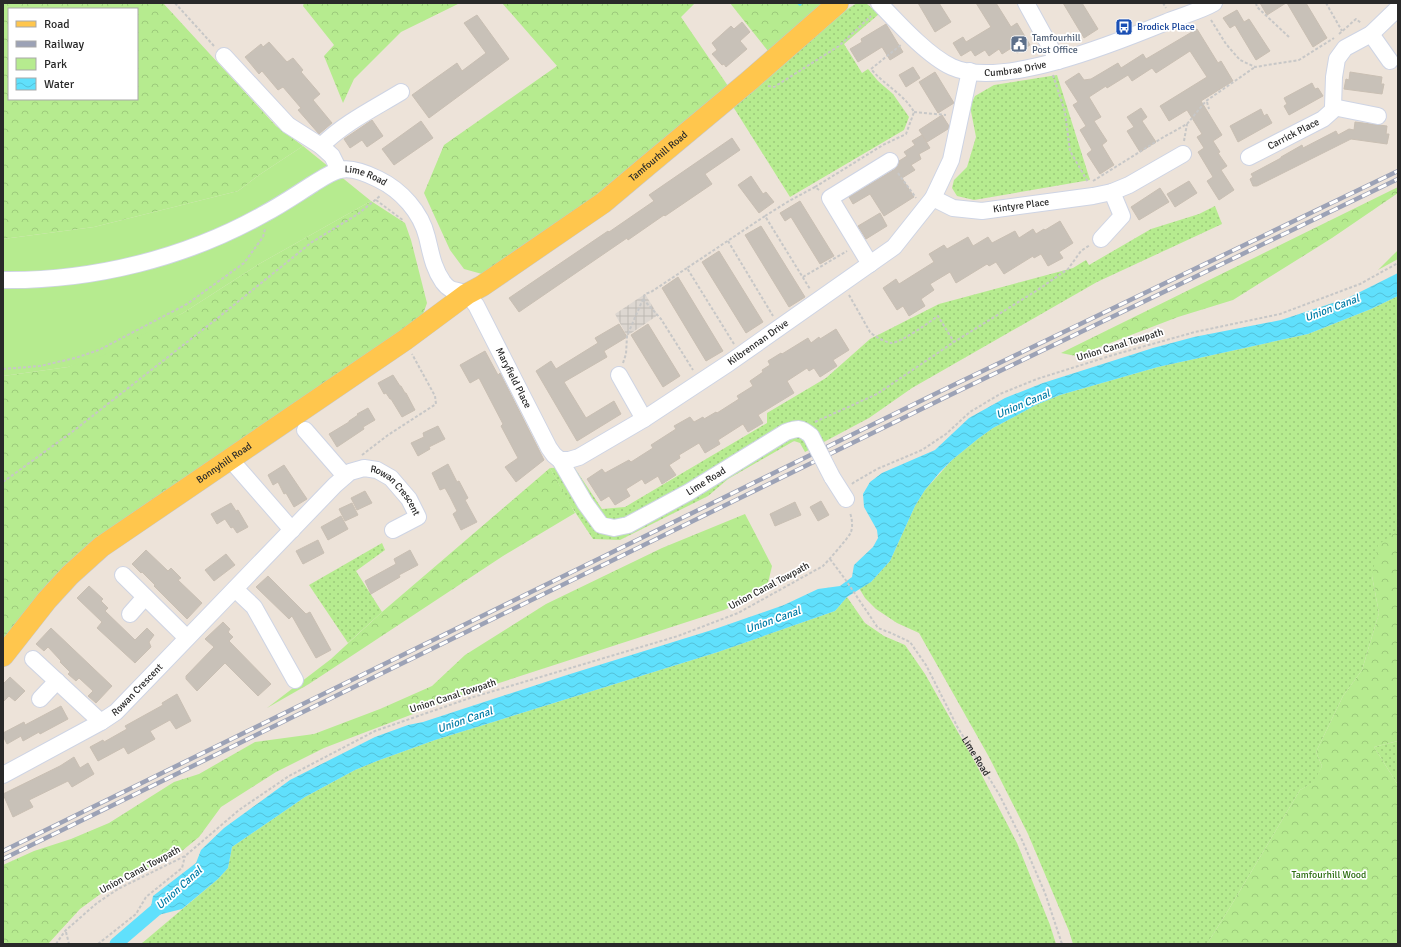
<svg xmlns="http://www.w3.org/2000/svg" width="1401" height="947" font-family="Signika,sans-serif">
<defs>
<pattern id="grass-dots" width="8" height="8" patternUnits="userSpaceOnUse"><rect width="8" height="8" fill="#b6eb8f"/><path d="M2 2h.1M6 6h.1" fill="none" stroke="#9cca7b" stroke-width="1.8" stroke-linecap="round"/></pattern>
<pattern id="forest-crowns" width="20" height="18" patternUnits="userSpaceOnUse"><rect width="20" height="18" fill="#b6eb8f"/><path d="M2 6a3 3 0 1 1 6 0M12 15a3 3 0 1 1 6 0" fill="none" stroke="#9cca7b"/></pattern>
<pattern id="plaza-grid" width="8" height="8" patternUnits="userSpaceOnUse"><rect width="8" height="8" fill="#ddd7d1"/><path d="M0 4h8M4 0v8" fill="none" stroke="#beb9b3"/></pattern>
<pattern id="water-waves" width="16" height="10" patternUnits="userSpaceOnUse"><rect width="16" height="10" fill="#60e0fc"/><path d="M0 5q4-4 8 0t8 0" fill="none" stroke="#53c0d8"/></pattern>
</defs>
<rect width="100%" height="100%" fill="#ede3d9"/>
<path fill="url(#grass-dots)" d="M 857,3 L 867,4 L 879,14 L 844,44 L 862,73 L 868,69 L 878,81 L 893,94 L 909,117 L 904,130 L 790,197 L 732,105 L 849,8 Z
M 1057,75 L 1090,180 L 974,200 L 957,196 L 952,188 L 954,180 L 967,167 L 976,137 L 970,106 L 975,96 L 994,85 Z
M 1215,206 L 1222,224 L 1097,282 L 912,388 L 869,418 L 805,452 L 800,443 L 794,441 L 728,479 L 708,496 L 620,540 L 593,539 L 569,503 L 550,468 L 574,467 L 602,509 L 625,507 L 767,423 L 767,413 L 826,378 L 870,339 L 939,304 L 1073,268 L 1086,260 L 1089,265 L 1151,229 L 1199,214 Z
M 1398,296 L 1398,533 L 1394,533 L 1372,576 L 1379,613 L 1362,670 L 1343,696 L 1316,752 L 1322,766 L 1315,782 L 1300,790 L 1229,909 L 1207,944 L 1073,944 L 1069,931 L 1028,834 L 989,757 L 919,633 L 897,623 L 876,609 L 865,598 L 859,588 L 871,582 L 890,561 L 915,506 L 925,490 L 952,460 L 979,438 L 993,428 L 1036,405 L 1060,395 L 1158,367 L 1308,334 L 1371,309 Z
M 382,543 L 385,550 L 356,571 L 382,612 L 348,643 L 309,585 Z
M 847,597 L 865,623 L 884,636 L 905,645 L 925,674 L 976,764 L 1017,843 L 1050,925 L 1056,944 L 141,944 L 218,879 L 228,868 L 232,847 L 305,797 L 355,770 L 377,761 L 435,740 L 718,652 L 835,611 Z
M 1398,741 L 1398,785 L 1374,747 Z"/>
<path fill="url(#forest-crowns)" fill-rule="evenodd" d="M 3,3 L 163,3 L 276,126 L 303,146 L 259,175 L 238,191 L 94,227 L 3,239 ZM 9,9 L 137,9 L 137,99 L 9,99 Z
M 304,3 L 460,3 L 401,32 L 354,79 L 343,103 L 324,56 L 334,45 L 303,6 Z
M 502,3 L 695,3 L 681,17 L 728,86 L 603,191 L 482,274 L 464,269 L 450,250 L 424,193 L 444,145 L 557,66 Z
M 730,3 L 824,3 L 768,51 Z
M 1398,187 L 1398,193 L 1332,238 L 1233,300 L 1178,317 L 1076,356 L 1061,353 Z
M 371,201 L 405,223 L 411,240 L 427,303 L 421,320 L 212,461 L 3,641 L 3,376 L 68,367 L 183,313 L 259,264 Z
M 1398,250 L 1398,259 L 1378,270 Z
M 550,468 L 575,513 L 503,556 L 309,684 L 267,708 L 331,659 L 382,612 Z
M 745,514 L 772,566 L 768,583 L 763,592 L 724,610 L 468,693 L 324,748 L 276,772 L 221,807 L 199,837 L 188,846 L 178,854 L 153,866 L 125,876 L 80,909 L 48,944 L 3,944 L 3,865 L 34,851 L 71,839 L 109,823 L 174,782 L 199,774 L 255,742 L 314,734 L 380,709 L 432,686 L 465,655 L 546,604 L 662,548 Z
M 1394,533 L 1398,533 L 1398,741 L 1374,747 L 1398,785 L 1398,944 L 1207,944 L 1229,909 L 1300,790 L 1314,782 L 1322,766 L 1316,752 L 1343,696 L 1362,670 L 1379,613 L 1372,576 L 1378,545 Z"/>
<path fill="#b6eb8f" d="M 303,146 L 371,201 L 259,264 L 183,313 L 102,356 L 68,367 L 3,376 L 3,239 L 94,227 L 238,191 L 259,175 Z"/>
<path fill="url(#plaza-grid)" d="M 645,294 L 658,315 L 627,336 L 615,314 Z"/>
<path fill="url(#water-waves)" d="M 1398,273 L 1398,296 L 1371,309 L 1308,334 L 1158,367 L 1060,395 L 1036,405 L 993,428 L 979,438 L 952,460 L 940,472 L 925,490 L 915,506 L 890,561 L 871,582 L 847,597 L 835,611 L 718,652 L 435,740 L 377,761 L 355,770 L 305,797 L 232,847 L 228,868 L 218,879 L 182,909 L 154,916 L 150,912 L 153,896 L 196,863 L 201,850 L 224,828 L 290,780 L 375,737 L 408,725 L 423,722 L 567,675 L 715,629 L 784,605 L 818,589 L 840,586 L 852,577 L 854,565 L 873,547 L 878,538 L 877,530 L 864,507 L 863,494 L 870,482 L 882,473 L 935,450 L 969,418 L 1005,398 L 1043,383 L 1153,348 L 1194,337 L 1281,320 L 1348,298 Z"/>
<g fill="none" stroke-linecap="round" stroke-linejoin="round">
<path stroke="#60e0fc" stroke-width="3.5" d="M 799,3 L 800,4"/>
<path stroke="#60e0fc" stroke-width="13" d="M 116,944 L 165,902"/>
</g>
<path fill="#c8c1b8" stroke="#c9bfb3" d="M 918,3 L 939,3 L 951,22 L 935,32 Z
M 976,3 L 996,3 L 1011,27 L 1017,23 L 1030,45 L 1017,53 L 1013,47 L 1002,54 L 999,49 L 989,56 L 985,50 L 975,56 L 971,50 L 961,56 L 953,43 L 963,37 L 966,42 L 991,27 Z
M 1063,3 L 1082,3 L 1098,29 L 1084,38 Z
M 1260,3 L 1286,3 L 1267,15 Z
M 1287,3 L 1306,3 L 1327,38 L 1313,47 Z
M 1237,10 L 1244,22 L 1249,19 L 1270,51 L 1256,60 L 1235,25 L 1230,28 L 1223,18 Z
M 477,15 L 509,59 L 429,118 L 412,95 L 457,63 L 462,71 L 486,53 L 464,23 Z
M 742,22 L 750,32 L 740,41 L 747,49 L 726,67 L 724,64 L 722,65 L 712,54 L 717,50 L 712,43 L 731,26 L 734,29 Z
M 886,24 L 903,52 L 890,60 L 882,47 L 858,62 L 850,49 L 862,42 L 861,39 Z
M 1197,29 L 1218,63 L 1221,61 L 1233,81 L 1201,101 L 1222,135 L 1213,141 L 1220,152 L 1218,153 L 1227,166 L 1221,170 L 1234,190 L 1219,200 L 1207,181 L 1213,177 L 1198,152 L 1204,148 L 1197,137 L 1202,134 L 1187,110 L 1169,121 L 1160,106 L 1207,77 L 1190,51 L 1156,73 L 1152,68 L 1132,81 L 1128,75 L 1107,88 L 1106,86 L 1089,97 L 1101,117 L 1094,121 L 1107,141 L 1102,145 L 1114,165 L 1100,174 L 1087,154 L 1092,150 L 1080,130 L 1086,126 L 1073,105 L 1078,102 L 1065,82 L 1079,73 L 1084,80 L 1091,79 L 1118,63 L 1121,68 L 1143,54 L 1146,59 Z
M 269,42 L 287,62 L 293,58 L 303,70 L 301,72 L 320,94 L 313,100 L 332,123 L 319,134 L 298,110 L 301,108 L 283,87 L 278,90 L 262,71 L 259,74 L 245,57 L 261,44 L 263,47 Z
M 913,67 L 920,78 L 906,87 L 899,75 Z
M 935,72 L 954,103 L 938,113 L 919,82 Z
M 1350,72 L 1382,77 L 1381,84 L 1384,84 L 1382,94 L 1344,89 L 1346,79 L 1349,80 Z
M 1312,83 L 1315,89 L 1318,88 L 1323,96 L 1289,115 L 1284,106 L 1287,104 L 1284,98 Z
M 1141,108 L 1147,117 L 1142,121 L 1156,142 L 1140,152 L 1127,131 L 1134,127 L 1127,117 Z
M 1261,109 L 1264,116 L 1267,114 L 1272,123 L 1238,142 L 1230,126 Z
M 942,115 L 949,126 L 948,129 L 927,142 L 919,130 Z
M 372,120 L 383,136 L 367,147 L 362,140 L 350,148 L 344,139 Z
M 421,121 L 433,138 L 394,165 L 382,149 Z
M 1355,122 L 1387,126 L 1386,134 L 1389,134 L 1387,144 L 1351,139 L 1257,186 L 1253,186 L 1250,179 L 1253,177 L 1251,174 L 1281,158 L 1281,157 L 1302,145 L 1303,148 L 1336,131 L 1338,135 L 1349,129 L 1354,130 Z
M 922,135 L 930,148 L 919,154 L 921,159 L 911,165 L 915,170 L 902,178 L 914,197 L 884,216 L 870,194 L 853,204 L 849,197 L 895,169 L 898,165 L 899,161 L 907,156 L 904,152 L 915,145 L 912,141 Z
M 732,138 L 740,150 L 705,174 L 712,184 L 665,216 L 664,215 L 628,240 L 627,238 L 519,312 L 509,298 L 608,231 L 609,232 L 654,201 L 649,195 Z
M 751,176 L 763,194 L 766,192 L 774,202 L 759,213 L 738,185 Z
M 1189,181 L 1197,193 L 1175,207 L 1167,194 Z
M 1160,188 L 1169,202 L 1139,220 L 1131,207 Z
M 800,201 L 834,256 L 820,264 L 791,217 L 785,221 L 780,213 Z
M 880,213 L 887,226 L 866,239 L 858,226 Z
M 1060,221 L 1073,243 L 1059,252 L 1063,258 L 1048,266 L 1041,254 L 1034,258 L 1033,256 L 1004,274 L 996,262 L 989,266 L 987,264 L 956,283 L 950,272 L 930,284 L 934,290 L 921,299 L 925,306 L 909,316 L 903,306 L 897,310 L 883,288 L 896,279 L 899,284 L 934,262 L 929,254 L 944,245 L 947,249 L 968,237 L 973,246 L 988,237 L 992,243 L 1015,231 L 1019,238 L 1033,229 L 1036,234 L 1044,229 L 1045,230 Z
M 761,226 L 805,297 L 789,307 L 745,235 Z
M 719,251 L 763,322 L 746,333 L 702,262 Z
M 678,277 L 723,351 L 706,361 L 662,288 Z
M 619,324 L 627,337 L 604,351 L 607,357 L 564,382 L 586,418 L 614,401 L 621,414 L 577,441 L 536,371 L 551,361 L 556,369 L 598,343 L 595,338 Z
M 648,324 L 680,376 L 663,387 L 631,335 Z
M 836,329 L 849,350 L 833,360 L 837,366 L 820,377 L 814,368 L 809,371 L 807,368 L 787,381 L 794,393 L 758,415 L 763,423 L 748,432 L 743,424 L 718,440 L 720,444 L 705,453 L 699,443 L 679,455 L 680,458 L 669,465 L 676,475 L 662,484 L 658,476 L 645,484 L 642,479 L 626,489 L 630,496 L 615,505 L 609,496 L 601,501 L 587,479 L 602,469 L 605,473 L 629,460 L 631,462 L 653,448 L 651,445 L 676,429 L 674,426 L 690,417 L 694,422 L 703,417 L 704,419 L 716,412 L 717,413 L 739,399 L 737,396 L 753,386 L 750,381 L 763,372 L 762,370 L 770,365 L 768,361 L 781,353 L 782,354 L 808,338 L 811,343 L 819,337 L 820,339 Z
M 485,351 L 498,375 L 500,373 L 544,460 L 516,482 L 505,467 L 518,458 L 501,426 L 503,424 L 479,378 L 470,383 L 460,365 Z
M 393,375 L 400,386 L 401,386 L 405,393 L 406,393 L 415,410 L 402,417 L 391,399 L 390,399 L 386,393 L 384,394 L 378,383 Z
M 368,408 L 375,420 L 363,427 L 364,429 L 337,447 L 329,434 L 349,422 L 349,421 L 358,415 L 357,414 Z
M 438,426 L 445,439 L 429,447 L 430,449 L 418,456 L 411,443 L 424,437 L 423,433 Z
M 448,464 L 457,482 L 459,481 L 468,498 L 465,500 L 477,522 L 461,530 L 453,514 L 457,511 L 450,497 L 445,488 L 440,490 L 432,473 Z
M 284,465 L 307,499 L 294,507 L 286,493 L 284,494 L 278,482 L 273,485 L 268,475 Z
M 365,491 L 372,503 L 357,510 L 351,498 Z
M 821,501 L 829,515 L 818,521 L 810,507 Z
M 795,502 L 801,515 L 775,526 L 770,514 Z
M 231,503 L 236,511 L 238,510 L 248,527 L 237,533 L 233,527 L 231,528 L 225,519 L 217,524 L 211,514 Z
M 352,503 L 358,515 L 345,521 L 339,509 Z
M 341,516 L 348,529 L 328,540 L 321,527 Z
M 318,540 L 324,553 L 303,564 L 296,551 Z
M 146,550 L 168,571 L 171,568 L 181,578 L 178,580 L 202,603 L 187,619 L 154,586 L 155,585 L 142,572 L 141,573 L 132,564 Z
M 410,550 L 418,565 L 399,575 L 400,577 L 371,594 L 365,581 L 396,564 L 394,559 Z
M 226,554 L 235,565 L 214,581 L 205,570 Z
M 268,576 L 306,614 L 310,612 L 331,650 L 316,658 L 292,616 L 289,619 L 256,587 Z
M 89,586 L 103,599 L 101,601 L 108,608 L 105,611 L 135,640 L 147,628 L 154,635 L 149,642 L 151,647 L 135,663 L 97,628 L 102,622 L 77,598 Z
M 223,622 L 230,629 L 228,632 L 233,637 L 229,641 L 271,684 L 258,696 L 225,663 L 197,691 L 186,679 L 186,676 L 214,647 L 205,639 Z
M 51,628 L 112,686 L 96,703 L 88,696 L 93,691 L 79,678 L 76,681 L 68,674 L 70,672 L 60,662 L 61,661 L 48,647 L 44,651 L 36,644 Z
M 10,677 L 25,691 L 15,701 L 9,696 L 3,702 L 3,684 Z
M 177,694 L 191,721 L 176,729 L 170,720 L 150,731 L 155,739 L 128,754 L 124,747 L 98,761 L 90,747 L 103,740 L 104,742 L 127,729 L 125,726 L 163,705 L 162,703 Z
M 61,706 L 68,719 L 40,734 L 39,732 L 23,741 L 21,736 L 7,744 L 3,736 L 3,733 L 24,722 L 25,725 Z
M 74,757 L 80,768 L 88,763 L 94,774 L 72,787 L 68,781 L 29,800 L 33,807 L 13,817 L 3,794 L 60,766 Z"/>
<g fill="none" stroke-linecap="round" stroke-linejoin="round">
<g stroke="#ced4e4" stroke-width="18">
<g id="minor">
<path id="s2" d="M 879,3 C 898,23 928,56 952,67 C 1002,90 1120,41 1169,21 C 1184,15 1200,11 1214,3"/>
<path d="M 1026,3 L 1058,61"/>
<path d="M 1371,34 L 1390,61"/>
<path d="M 224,56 L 288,125 L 321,146 L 332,156 L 339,170"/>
<path d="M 1333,107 L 1378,116"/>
<path d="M 321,146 C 344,123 373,109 401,92"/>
<path id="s3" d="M 1249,157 L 1323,119 L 1332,111 L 1333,107 L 1334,77 L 1337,59 L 1345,48 L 1371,34 L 1398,8"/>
<path id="s4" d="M 933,198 L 953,208 L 982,211 L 1093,196 L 1112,192 L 1129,185 L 1183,154"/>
<path d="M 1101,239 L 1122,216 L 1112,192"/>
<path d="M 870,264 L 830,198 L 890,161"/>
<path id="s5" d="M 3,280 C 93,281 186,258 264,214 C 281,205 297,194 313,184 C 321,179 331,172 340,170 C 351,167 368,174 378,179 C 401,190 421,212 427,237 C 431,253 433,268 443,282 C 452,294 456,288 466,294 C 470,296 473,302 476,305 L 549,448 L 554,455 L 560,460 L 585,503 L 601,525 L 614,528 L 628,525 L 689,492 L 786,432 C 798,428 801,427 811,436"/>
<path d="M 619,375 L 644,419"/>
<path d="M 305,430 L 345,476"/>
<path d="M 230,459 L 292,530"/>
<path id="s6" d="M 560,460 L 569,460 L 579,457 L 644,419 L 729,363 L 894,247 L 933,198 L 951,160 L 970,71"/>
<path d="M 832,477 L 846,499"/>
<path d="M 123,575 L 187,638"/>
<path d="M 235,589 L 254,607 L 295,680"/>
<path d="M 130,614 L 145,597"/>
<path d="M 33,659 L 101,722"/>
<path d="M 40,699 L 57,681"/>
<path id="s7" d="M 3,775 L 101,722 L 116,712 L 335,485 L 350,472 L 364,468 L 377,470 L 391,478 L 409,499 L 418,517 L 393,530"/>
</g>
</g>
<g stroke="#c7c7c7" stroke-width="22">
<g id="major">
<path id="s8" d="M 3,656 L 47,600 L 70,575 L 101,547 L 405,340 L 467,294 L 482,286 L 603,203 L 647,166 L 749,81 L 838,3"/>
</g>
</g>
<g stroke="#c7c7c7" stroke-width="2" stroke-dasharray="3 2" stroke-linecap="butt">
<path d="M 175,3 L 214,46"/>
<path d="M 1163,3 L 1166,8"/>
<path d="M 1256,3 L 1257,7 L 1290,38"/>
<path d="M 1326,3 L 1342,31"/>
<path d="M 1211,20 L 1226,44 L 1240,60 L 1255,67 L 1299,60 L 1334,38"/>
<path d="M 1339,34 L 1356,19 L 1361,23"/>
<path d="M 1053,75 L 1065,112 L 1070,151 L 1088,182"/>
<path d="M 768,86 L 774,87 L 839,46 L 871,16"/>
<path d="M 1207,102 L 1209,109"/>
<path d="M 914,112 L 946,115"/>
<path d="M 1184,141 L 1187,124"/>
<path d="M 898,173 C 904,182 910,189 916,198"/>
<path d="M 1093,181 L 1162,138 L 1187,124 L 1206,101 L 1255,67"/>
<path d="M 815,187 L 883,145 L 906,134 L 914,112 C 905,95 883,84 871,69 L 902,44"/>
<path d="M 376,200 L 404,221"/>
<path d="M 765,216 L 789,201 L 815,187 L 819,190"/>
<path d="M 728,241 L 773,316"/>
<path d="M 687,268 L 651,292 L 645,294 L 643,299 L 661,319 L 693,370"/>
<path d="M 803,277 L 847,251"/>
<path d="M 849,295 L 870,332 C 874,336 886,343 892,343 C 902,342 928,323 938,316 L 954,342"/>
<path d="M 734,344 L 687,268 L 765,216 L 810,289"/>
<path d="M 623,363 L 626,354 L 627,336 L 643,299"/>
<path d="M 3,369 L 40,366 L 75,358 L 99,350 L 187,304 L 244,263 L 263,237 L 265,229"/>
<path d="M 815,422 L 877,394 L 954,342 L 1036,291 L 1068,269 L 1081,251 L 1090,245"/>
<path d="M 362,455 L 388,435 L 436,404 L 435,396 L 412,354"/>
<path d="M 3,482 L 72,432 L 219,317 L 312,242 L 358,214 L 380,196"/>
<path d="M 852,484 L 853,483 L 877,469 L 922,450 L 946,434 L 970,412 L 1000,394 L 1037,379 L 1113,355 L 1195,332 L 1280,314 L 1360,284 L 1398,263"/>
<path id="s1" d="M 830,559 L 845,579 L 878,628 L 891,633 L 910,642 L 926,665 L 958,728 L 999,794 L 1022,840 L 1045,893 L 1062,944"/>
<path d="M 66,932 L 69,944"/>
<path d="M 56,944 L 65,931 L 97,903 L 118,889 L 185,856 L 239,810 L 289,776 L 375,731 L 470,698 L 678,636 L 738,613 L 823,566 C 827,562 850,536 851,532 C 853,526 852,518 850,513"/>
<path d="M 98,944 L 136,914 L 146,897 L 182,868 L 185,856"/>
</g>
<use href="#minor" stroke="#fff" stroke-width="16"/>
<use href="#major" stroke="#ffc64d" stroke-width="21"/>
<g stroke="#9ca2b6" stroke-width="4.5">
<path id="rail" d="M 3,851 L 941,391 L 1398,171
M 3,859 L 944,398 L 1398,179"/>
</g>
<use href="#rail" stroke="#fff" stroke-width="3" stroke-dasharray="9" stroke-linecap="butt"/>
<g stroke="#ced4e4" stroke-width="18" stroke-linecap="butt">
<path id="minor-bridge" d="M 811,436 L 832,477"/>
</g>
<use href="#minor-bridge" stroke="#fff" stroke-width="16"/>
</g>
<defs>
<g id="bus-square" transform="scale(0.9)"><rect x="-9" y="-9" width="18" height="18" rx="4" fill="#1a4fb4" stroke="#fff"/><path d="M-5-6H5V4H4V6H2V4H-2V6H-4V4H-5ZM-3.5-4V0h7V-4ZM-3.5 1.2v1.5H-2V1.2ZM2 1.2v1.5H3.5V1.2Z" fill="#fff"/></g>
<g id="civic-square" transform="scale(0.9)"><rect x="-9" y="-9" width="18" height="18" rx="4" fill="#5c6f8a" stroke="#fff"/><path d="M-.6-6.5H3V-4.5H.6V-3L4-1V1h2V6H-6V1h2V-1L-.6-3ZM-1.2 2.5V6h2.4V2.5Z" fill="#fff"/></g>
</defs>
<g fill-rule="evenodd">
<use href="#bus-square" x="1124" y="27"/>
<use href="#civic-square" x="1019" y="44"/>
</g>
<g text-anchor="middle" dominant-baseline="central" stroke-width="3.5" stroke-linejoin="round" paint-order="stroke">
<g font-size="10" fill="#164399" stroke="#fff" text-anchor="start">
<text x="1137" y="27">Brodick Place</text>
</g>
<g font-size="10" fill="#4e5e75" stroke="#fff" text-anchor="start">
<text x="1032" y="38">Tamfourhill<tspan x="1032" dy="12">Post Office</tspan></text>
</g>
<g font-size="10" fill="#292929" stroke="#fff">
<text stroke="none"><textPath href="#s2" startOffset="162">Cumbrae Drive</textPath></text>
<text stroke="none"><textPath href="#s3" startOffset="50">Carrick Place</textPath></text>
<text stroke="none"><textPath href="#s8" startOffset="828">Tamfourhill Road</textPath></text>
<text stroke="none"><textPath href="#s5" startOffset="387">Lime Road</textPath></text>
<text stroke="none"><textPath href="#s4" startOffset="91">Kintyre Place</textPath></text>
<text stroke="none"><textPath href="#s6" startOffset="232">Kilbrennan Drive</textPath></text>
<text transform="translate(1120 345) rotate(-17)">Union Canal Towpath</text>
<text stroke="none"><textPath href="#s5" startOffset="650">Maryfield Place</textPath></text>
<text stroke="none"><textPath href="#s8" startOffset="296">Bonnyhill Road</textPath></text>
<text stroke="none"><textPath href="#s5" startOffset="939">Lime Road</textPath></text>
<text stroke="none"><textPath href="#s7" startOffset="520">Rowan Crescent</textPath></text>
<text transform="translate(769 586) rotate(-28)">Union Canal Towpath</text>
<text stroke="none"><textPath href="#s7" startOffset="160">Rowan Crescent</textPath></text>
<text transform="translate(453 696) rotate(-18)">Union Canal Towpath</text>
<text stroke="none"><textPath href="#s1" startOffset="251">Lime Road</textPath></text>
<text transform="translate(140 870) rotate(-28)">Union Canal Towpath</text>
</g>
<g font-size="10" fill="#2d6e12" stroke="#fff">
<text x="1329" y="875">Tamfourhill Wood</text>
</g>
<g font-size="11" font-style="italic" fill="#007ca7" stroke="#fff">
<text transform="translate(1332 308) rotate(-21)">Union Canal</text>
<text transform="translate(1023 404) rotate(-23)">Union Canal</text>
<text transform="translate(773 620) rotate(-20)">Union Canal</text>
<text transform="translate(465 720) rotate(-19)">Union Canal</text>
<text transform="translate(179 888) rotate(-42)">Union Canal</text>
</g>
</g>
<rect width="1401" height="947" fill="none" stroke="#292929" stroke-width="8"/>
<rect x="8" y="8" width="130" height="92" fill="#ffffff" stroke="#a9a9a9"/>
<rect x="16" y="21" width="20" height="6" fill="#ffc64d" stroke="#a9a9a9"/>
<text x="44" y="28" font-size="12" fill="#292929">Road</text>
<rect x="16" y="41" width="20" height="6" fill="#9ca2b6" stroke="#a9a9a9"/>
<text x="44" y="48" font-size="12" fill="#292929">Railway</text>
<rect x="16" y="58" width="20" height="12" fill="#b6eb8f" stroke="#a9a9a9"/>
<text x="44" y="68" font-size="12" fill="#292929">Park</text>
<rect x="16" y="78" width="20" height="12" fill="url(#water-waves)" stroke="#a9a9a9"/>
<text x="44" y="88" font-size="12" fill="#292929">Water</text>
</svg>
